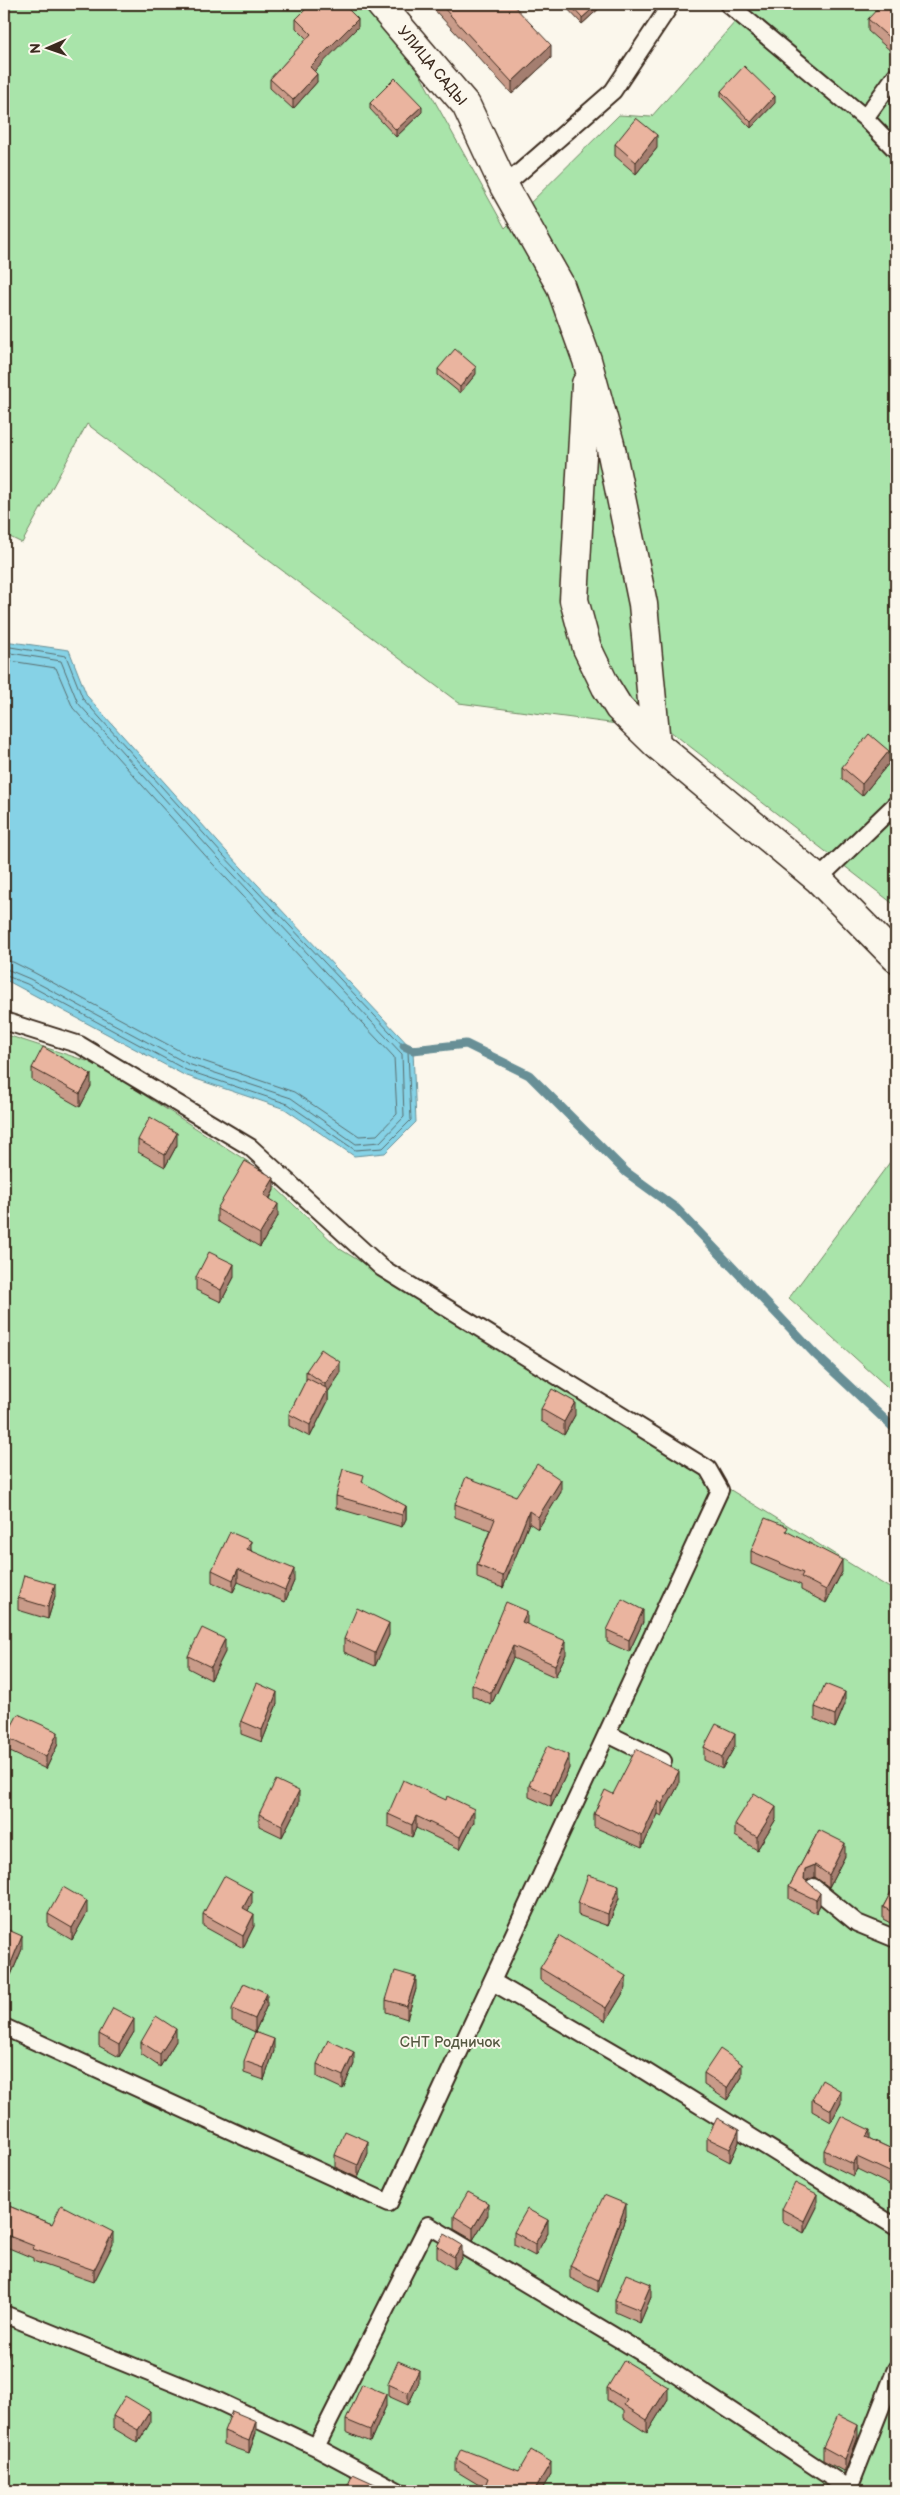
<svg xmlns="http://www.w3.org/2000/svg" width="900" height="2495" font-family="'Balsamiq Sans',sans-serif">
<rect width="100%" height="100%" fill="#fbf7ec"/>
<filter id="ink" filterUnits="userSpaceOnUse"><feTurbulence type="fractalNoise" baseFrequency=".02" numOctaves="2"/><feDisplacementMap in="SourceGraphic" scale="10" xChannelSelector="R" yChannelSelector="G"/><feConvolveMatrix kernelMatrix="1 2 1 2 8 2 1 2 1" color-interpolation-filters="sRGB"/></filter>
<g filter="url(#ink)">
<path fill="#a9e4aa" stroke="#728764" d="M 4,4 L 359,4 L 403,44 L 505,228 L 619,115 L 651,117 L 751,4 L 896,4 L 896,906 L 670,731 L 459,703 L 87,424 L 22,543 L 4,534 Z
M 4,1034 L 96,1064 L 250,1163 L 340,1249 L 896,1592 L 896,2491 L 4,2491 Z
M 896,1154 L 896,1395 L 789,1298 Z"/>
<path fill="#86d2e6" stroke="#688f96" d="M 4,641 L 69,650 L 87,696 L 226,851 L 413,1050 L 416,1122 L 385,1153 L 354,1156 L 285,1109 L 184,1075 L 4,979 Z"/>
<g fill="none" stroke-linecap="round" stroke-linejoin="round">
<path stroke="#596d6e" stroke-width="1" d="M 4,646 L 66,656 L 83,699 L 222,854 L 408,1051 L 411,1120 L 383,1148 L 355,1150 L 288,1104 L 186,1070 L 27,984 L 4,975
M 4,652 L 61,661 L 78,703 L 218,858 L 402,1054 L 404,1117 L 380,1142 L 356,1144 L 291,1098 L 188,1064 L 30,979 L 4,968
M 4,660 L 56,668 L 73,708 L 212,863 L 394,1057 L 397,1114 L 377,1135 L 359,1136 L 294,1092 L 191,1057 L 33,972 L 13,962 L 4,961"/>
<path stroke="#688f96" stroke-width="9" d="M 404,1046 L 413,1050 L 466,1044 L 529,1075 L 626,1172 L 677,1209 L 815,1354 L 896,1430"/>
<g stroke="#3b2a1e" stroke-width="20">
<path id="lane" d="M 728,4 L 865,118 L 896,150
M 865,118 L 896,75
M 504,186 L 613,91 L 671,4
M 818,879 L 896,804
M 4,1021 L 80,1045 L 250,1147 L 382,1268 L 708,1469 L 720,1490 L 389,2203 L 4,2027
M 608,1734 L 663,1761
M 813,1887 L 857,1923 L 896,1939
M 493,1982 L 627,2060 L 896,2227
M 4,2314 L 216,2400 L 316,2447 L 398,2491
M 316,2447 L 428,2225 L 654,2360 L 849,2489
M 848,2491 L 896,2369"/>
</g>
<g stroke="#3b2a1e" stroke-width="31">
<path id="street" d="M 380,4 L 466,105 L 504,186 L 560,285 L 587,360 L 610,444 L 643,604 L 656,744
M 586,384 L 574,600 L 587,648 L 606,687 L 619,708 L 656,744 L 818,879 L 896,958"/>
</g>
<use href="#lane" stroke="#fbf7ec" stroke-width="16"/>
<use href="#street" stroke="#fbf7ec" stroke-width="28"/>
</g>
<path fill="#c99b89" stroke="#3b2a1e" d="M 429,4 L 512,4 L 551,58 L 512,94 Z
M 563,4 L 604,4 L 582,24 Z
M 896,4 L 893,53 L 868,31 L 868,19 Z
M 296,19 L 358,27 L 314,71 L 317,82 L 293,109 L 270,88 L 270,79 L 307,39 L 296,28 Z
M 721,91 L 775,103 L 751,128 L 721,97 Z
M 896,95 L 896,113 L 891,107 L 891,101 Z
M 370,103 L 422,112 L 396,137 L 370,109 Z
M 615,144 L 657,148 L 636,174 L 615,156 Z
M 438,369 L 476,374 L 460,393 L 438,375 Z
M 889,763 L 862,796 L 842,779 L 842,767 Z
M 32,1068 L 91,1086 L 80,1107 L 32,1080 Z
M 138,1140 L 177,1145 L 165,1167 L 138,1152 Z
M 274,1190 L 270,1199 L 278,1216 L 260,1247 L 217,1221 L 217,1209 Z
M 196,1277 L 234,1277 L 221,1302 L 196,1290 Z
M 306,1371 L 340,1374 L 328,1392 L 328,1401 L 310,1437 L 289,1426 L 289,1414 L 306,1381 Z
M 541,1409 L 575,1415 L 564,1435 L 541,1421 Z
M 561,1492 L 538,1529 L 529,1523 L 503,1588 L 477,1578 L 477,1565 L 490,1530 L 455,1517 L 455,1504 L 516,1496 Z
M 336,1496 L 406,1506 L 406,1519 L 402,1527 L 336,1508 Z
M 788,1532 L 842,1572 L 826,1603 L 801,1590 L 801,1585 L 751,1564 L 751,1551 Z
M 251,1550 L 294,1581 L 285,1602 L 238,1582 L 233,1592 L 212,1582 L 212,1570 Z
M 55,1596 L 48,1619 L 18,1610 L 18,1598 Z
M 643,1622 L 629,1652 L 607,1642 L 607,1630 Z
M 527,1623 L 526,1624 L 566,1654 L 555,1677 L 513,1658 L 491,1705 L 472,1696 L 472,1684 Z
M 389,1635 L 375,1666 L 344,1652 L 344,1639 Z
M 225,1652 L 211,1680 L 188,1668 L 188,1656 Z
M 277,1704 L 262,1742 L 241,1734 L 241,1721 Z
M 845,1704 L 835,1728 L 815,1719 L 815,1707 Z
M 6,1737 L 58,1744 L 46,1769 L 6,1750 Z
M 735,1746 L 722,1769 L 704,1760 L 704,1747 Z
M 569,1768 L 551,1807 L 529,1797 L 529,1785 Z
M 679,1784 L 662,1816 L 658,1814 L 642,1848 L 594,1827 L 594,1814 L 613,1794 Z
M 299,1803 L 282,1837 L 259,1826 L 259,1814 Z
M 388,1814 L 474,1822 L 460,1849 L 416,1828 L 412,1837 L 388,1826 Z
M 776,1819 L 757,1850 L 735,1836 L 735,1824 Z
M 819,1830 L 845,1856 L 829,1887 L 815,1877 L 806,1881 L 820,1905 L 816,1913 L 789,1899 L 789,1887 Z
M 896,1883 L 896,1926 L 883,1919 L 883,1907 Z
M 619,1898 L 608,1926 L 578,1915 L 578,1903 Z
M 252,1903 L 248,1910 L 254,1926 L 243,1948 L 203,1926 L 203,1914 Z
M 87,1913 L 72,1940 L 48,1926 L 48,1914 Z
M 4,1928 L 22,1949 L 11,1975 L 4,1972 Z
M 540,1968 L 626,1988 L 606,2021 L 540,1980 Z
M 416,1989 L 407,2019 L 386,2012 L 386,2000 Z
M 267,2005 L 255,2032 L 232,2021 L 232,2009 Z
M 134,2032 L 119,2057 L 99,2046 L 99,2034 Z
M 176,2041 L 160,2067 L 141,2054 L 141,2042 Z
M 274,2051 L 264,2080 L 244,2073 L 244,2061 Z
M 317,2064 L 354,2064 L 343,2089 L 317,2077 Z
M 704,2073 L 742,2077 L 727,2100 L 704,2085 Z
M 812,2099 L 841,2103 L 831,2122 L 812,2111 Z
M 707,2138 L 739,2142 L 730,2162 L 707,2150 Z
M 870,2139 L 896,2151 L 896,2188 L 857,2169 L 853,2176 L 824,2162 L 824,2150 Z
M 368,2153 L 358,2178 L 335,2167 L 335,2155 Z
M 4,2204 L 52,2224 L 113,2244 L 94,2282 L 33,2261 L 33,2258 L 4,2246 Z
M 817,2207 L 804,2233 L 782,2221 L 782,2209 Z
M 488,2215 L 473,2240 L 454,2229 L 454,2216 Z
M 626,2216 L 598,2292 L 570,2278 L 570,2266 Z
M 514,2232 L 548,2233 L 535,2256 L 514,2245 Z
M 437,2246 L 462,2257 L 454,2269 L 437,2258 Z
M 651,2297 L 640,2323 L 615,2312 L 615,2300 Z
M 419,2382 L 408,2405 L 388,2396 L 388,2384 Z
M 607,2388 L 668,2399 L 647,2433 L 624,2418 L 624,2410 L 607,2400 Z
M 386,2406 L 370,2442 L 346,2432 L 346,2420 Z
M 113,2416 L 150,2423 L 138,2443 L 113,2428 Z
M 224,2431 L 256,2433 L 249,2453 L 224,2444 Z
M 858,2437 L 845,2472 L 823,2460 L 823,2447 Z
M 456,2459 L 519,2471 L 551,2474 L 541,2491 L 483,2491 L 484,2488 L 456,2471 Z"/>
<path fill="#a47e6f" stroke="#3b2a1e" d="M 598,4 L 604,4 L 582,24 L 582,18 Z
M 358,19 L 358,27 L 310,76 L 310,67 Z
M 896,37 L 896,49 L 893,53 L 893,41 Z
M 551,45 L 551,58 L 512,94 L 512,82 Z
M 317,74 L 317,82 L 293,109 L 293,100 Z
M 775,96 L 775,103 L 751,128 L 751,122 Z
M 422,106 L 422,112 L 396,137 L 396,130 Z
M 657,135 L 657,148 L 636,174 L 636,162 Z
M 476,367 L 476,374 L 460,393 L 460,387 Z
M 889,751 L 889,763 L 862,796 L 862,784 Z
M 91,1074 L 91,1086 L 80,1107 L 80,1094 Z
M 177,1133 L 177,1145 L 165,1167 L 165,1155 Z
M 9,1157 L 9,1169 L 4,1180 L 4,1167 Z
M 274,1178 L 274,1190 L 264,1208 L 264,1195 Z
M 278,1204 L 278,1216 L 260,1247 L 260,1234 Z
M 234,1264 L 234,1277 L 221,1302 L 221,1290 Z
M 340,1362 L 340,1374 L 328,1392 L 328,1401 L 310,1437 L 310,1425 L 325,1395 L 325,1384 Z
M 575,1402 L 575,1415 L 564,1435 L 564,1422 Z
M 561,1480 L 561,1492 L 538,1529 L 538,1517 Z
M 406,1506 L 406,1519 L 402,1527 L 402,1515 Z
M 529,1511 L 529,1523 L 503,1588 L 503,1576 Z
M 251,1541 L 251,1554 L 247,1549 Z
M 842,1560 L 842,1572 L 826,1603 L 826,1590 Z
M 238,1569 L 238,1582 L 233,1592 L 233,1580 Z
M 294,1569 L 294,1581 L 285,1602 L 285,1590 Z
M 55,1584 L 55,1596 L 48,1619 L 48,1607 Z
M 643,1610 L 643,1622 L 629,1652 L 629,1640 Z
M 527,1611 L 527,1623 L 522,1634 L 522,1622 Z
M 389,1623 L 389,1635 L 375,1666 L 375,1653 Z
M 225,1639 L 225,1652 L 211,1680 L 211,1667 Z
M 566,1641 L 566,1654 L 555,1677 L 555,1665 Z
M 513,1646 L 513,1658 L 491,1705 L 491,1693 Z
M 277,1692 L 277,1704 L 262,1742 L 262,1730 Z
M 845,1692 L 845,1704 L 835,1728 L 835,1715 Z
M 58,1732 L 58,1744 L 46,1769 L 46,1757 Z
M 735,1733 L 735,1746 L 722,1769 L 722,1757 Z
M 569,1755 L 569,1768 L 551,1807 L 551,1795 Z
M 679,1771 L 679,1784 L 662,1816 L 662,1804 Z
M 299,1791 L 299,1803 L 282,1837 L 282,1825 Z
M 658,1801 L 658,1814 L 642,1848 L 642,1836 Z
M 776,1807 L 776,1819 L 757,1850 L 757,1837 Z
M 474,1809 L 474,1822 L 460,1849 L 460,1837 Z
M 416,1816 L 416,1828 L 412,1837 L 412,1825 Z
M 845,1843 L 845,1856 L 829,1887 L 829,1875 Z
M 815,1865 L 815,1877 L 805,1881 L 804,1879 L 805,1869 Z
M 619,1885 L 619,1898 L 608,1926 L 608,1914 Z
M 252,1891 L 252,1903 L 243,1920 L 243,1908 Z
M 820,1893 L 820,1905 L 816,1913 L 816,1900 Z
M 87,1901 L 87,1913 L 72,1940 L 72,1928 Z
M 254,1914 L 254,1926 L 243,1948 L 243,1936 Z
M 22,1936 L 22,1949 L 11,1975 L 11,1963 Z
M 626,1976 L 626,1988 L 606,2021 L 606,2008 Z
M 416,1977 L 416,1989 L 407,2019 L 407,2006 Z
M 267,1993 L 267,2005 L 255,2032 L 255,2019 Z
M 134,2019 L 134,2032 L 119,2057 L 119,2045 Z
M 176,2029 L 176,2041 L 160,2067 L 160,2054 Z
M 274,2039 L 274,2051 L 264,2080 L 264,2068 Z
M 354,2052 L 354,2064 L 343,2089 L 343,2076 Z
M 742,2064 L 742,2077 L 727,2100 L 727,2088 Z
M 841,2091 L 841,2103 L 831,2122 L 831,2110 Z
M 739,2130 L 739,2142 L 730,2162 L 730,2149 Z
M 870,2130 L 870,2142 L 866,2137 Z
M 368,2141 L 368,2153 L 358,2178 L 358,2165 Z
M 857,2157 L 857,2169 L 853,2176 L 853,2164 Z
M 817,2194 L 817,2207 L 804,2233 L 804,2221 Z
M 488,2203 L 488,2215 L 473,2240 L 473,2228 Z
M 626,2204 L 626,2216 L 598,2292 L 598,2280 Z
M 548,2220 L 548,2233 L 535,2256 L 535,2244 Z
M 113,2232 L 113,2244 L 94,2282 L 94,2270 Z
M 462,2245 L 462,2257 L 454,2269 L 454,2257 Z
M 651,2284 L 651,2297 L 640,2323 L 640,2310 Z
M 9,2342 L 9,2354 L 4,2365 L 4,2352 Z
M 419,2370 L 419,2382 L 408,2405 L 408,2393 Z
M 668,2387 L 668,2399 L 647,2433 L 647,2420 Z
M 386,2394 L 386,2406 L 370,2442 L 370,2430 Z
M 150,2411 L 150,2423 L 138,2443 L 138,2430 Z
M 256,2421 L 256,2433 L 249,2453 L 249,2441 Z
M 858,2425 L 858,2437 L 845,2472 L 845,2459 Z
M 551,2462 L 551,2474 L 541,2491 L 534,2491 Z"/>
<path fill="#eab49f" stroke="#3b2a1e" d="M 311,4 L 343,4 L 358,19 L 310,67 L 317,74 L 293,100 L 270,79 L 311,34 L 296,19 Z
M 440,4 L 512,4 L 551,45 L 512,82 Z
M 569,4 L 598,4 L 582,18 Z
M 882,4 L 896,4 L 896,37 L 893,41 L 868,19 Z
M 744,66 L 775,96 L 751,122 L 721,91 Z
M 395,78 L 422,106 L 396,130 L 370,103 Z
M 896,95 L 896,106 L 891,101 Z
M 636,118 L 657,135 L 636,162 L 615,144 Z
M 455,349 L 476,367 L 460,387 L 438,369 Z
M 869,734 L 889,751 L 862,784 L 842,767 Z
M 43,1047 L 91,1074 L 80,1094 L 32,1068 Z
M 150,1117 L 177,1133 L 165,1155 L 138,1140 Z
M 4,1154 L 9,1157 L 4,1167 Z
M 245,1161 L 274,1178 L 264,1195 L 278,1204 L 260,1234 L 217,1209 Z
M 209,1252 L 234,1264 L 221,1290 L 196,1277 Z
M 321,1349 L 340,1362 L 325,1384 L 306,1371 Z
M 307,1378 L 328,1389 L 310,1425 L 289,1414 Z
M 552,1389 L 575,1402 L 564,1422 L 541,1409 Z
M 537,1464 L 561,1480 L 538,1517 L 529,1511 L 503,1576 L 477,1565 L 495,1519 L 455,1504 L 466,1477 L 516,1496 Z
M 343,1469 L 364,1475 L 362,1482 L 406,1506 L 402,1515 L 336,1496 Z
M 765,1518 L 788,1527 L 786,1531 L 842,1560 L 826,1590 L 801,1577 L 803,1573 L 751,1551 Z
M 230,1532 L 251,1541 L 247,1549 L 294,1569 L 285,1590 L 238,1569 L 233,1580 L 212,1570 Z
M 24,1575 L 55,1584 L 48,1607 L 18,1598 Z
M 622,1599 L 643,1610 L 629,1640 L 607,1630 Z
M 506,1602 L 527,1611 L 522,1622 L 566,1641 L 555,1665 L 513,1646 L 491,1693 L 472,1684 Z
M 357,1608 L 389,1623 L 375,1653 L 344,1639 Z
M 202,1628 L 225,1639 L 211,1667 L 188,1656 Z
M 257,1683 L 277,1692 L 262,1730 L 241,1721 Z
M 825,1684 L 845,1692 L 835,1715 L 815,1707 Z
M 18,1714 L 58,1732 L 46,1757 L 6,1737 Z
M 716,1724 L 735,1733 L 722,1757 L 704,1747 Z
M 547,1746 L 569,1755 L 551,1795 L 529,1785 Z
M 636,1749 L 679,1771 L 662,1804 L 658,1801 L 642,1836 L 594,1814 L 605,1790 L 613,1794 Z
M 276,1780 L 299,1791 L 282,1825 L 259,1814 Z
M 403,1780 L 446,1800 L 447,1796 L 474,1809 L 460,1837 L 416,1816 L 412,1825 L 388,1814 Z
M 754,1793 L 776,1807 L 757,1837 L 735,1824 Z
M 819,1830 L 845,1843 L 829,1875 L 815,1865 L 805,1869 L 804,1879 L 820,1893 L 816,1900 L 789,1887 Z
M 588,1875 L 619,1885 L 608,1914 L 578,1903 Z
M 224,1876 L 252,1891 L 243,1908 L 254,1914 L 243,1936 L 203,1914 Z
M 896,1883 L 896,1914 L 883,1907 Z
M 63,1887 L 87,1901 L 72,1928 L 48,1914 Z
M 4,1928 L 22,1936 L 11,1963 L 4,1960 Z
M 560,1936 L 626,1976 L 606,2008 L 540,1968 Z
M 395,1971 L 416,1977 L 407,2006 L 386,2000 Z
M 244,1983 L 267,1993 L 255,2019 L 232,2009 Z
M 113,2008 L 134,2019 L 119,2045 L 99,2034 Z
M 156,2016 L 176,2029 L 160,2054 L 141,2042 Z
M 255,2032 L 274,2039 L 264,2068 L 244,2061 Z
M 328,2040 L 354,2052 L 343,2076 L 317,2064 Z
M 720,2049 L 742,2064 L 727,2088 L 704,2073 Z
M 822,2080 L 841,2091 L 831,2110 L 812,2099 Z
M 841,2116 L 870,2130 L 866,2137 L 896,2151 L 896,2175 L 857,2157 L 853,2164 L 824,2150 Z
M 717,2118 L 739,2130 L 730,2149 L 707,2138 Z
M 345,2131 L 368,2141 L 358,2165 L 335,2155 Z
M 795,2183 L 817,2194 L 804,2221 L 782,2209 Z
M 468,2192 L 488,2203 L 473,2228 L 454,2216 Z
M 604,2195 L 626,2204 L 598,2280 L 570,2266 Z
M 4,2204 L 52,2224 L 61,2205 L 113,2232 L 94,2270 L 33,2249 L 34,2246 L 4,2234 Z
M 527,2209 L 548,2220 L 535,2244 L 514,2232 Z
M 444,2234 L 462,2245 L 454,2257 L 437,2246 Z
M 626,2274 L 651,2284 L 640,2310 L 615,2300 Z
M 4,2339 L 9,2342 L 4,2352 Z
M 624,2360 L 668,2387 L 647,2420 L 624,2405 L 627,2400 L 607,2388 Z
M 398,2361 L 419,2370 L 408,2393 L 388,2384 Z
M 362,2384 L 386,2394 L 370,2430 L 346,2420 Z
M 125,2396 L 150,2411 L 138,2430 L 113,2416 Z
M 232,2411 L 256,2421 L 249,2441 L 224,2431 Z
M 838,2415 L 858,2425 L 845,2459 L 823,2447 Z
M 461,2449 L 519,2471 L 531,2450 L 551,2462 L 534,2491 L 509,2491 L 508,2490 L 507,2491 L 483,2491 L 488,2478 L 456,2459 Z
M 353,2474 L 377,2485 L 374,2491 L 345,2491 Z
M 873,2487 L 880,2491 L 870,2491 Z"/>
</g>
<g text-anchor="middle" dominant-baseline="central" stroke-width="4" stroke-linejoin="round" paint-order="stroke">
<g font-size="15" fill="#3b2a1e" stroke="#fbf7ec">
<text transform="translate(432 66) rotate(50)">УЛИЦА САДЫ</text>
</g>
<g font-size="15" fill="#565841" stroke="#fbf7ec">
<text x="450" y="2042">СНТ Родничок</text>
</g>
</g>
<rect width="900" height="2495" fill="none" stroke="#fbf7ec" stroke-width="20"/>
<rect x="10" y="10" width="880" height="2475" fill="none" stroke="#3b2a1e" stroke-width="2" filter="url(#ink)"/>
<g transform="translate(48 48) rotate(268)" stroke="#fbf7ec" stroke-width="4" paint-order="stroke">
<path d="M0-4L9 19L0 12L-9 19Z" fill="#3b2a1e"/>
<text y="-8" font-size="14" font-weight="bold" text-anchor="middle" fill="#3b2a1e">N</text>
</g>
</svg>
